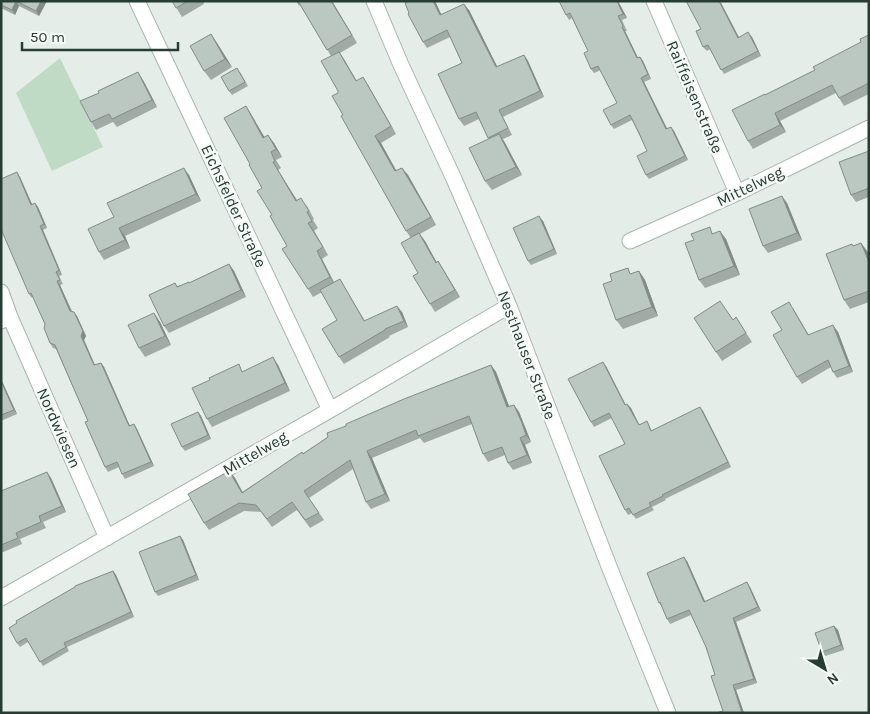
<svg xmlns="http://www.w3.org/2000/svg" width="870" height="714" font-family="Karla,sans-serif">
<rect width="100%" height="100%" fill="#e5ede9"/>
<path fill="#c0dbc5" d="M 60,58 L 103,147 L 52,171 L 16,93 Z"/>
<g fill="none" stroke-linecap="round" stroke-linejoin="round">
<g stroke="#a8b5af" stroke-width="17">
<path id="minor" d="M 137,1 L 330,410
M 374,1 L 401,65 L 454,179 L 509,306 L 610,569 L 668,713
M 654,1 L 737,193
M 630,241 L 737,193 L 869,128
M 1,292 L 10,317
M 1,321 L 10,317 L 107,538
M 1,598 L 330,410 L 509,306"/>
</g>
<use href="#minor" stroke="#fff" stroke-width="15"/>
</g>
<path fill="#a1aba6" d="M 1,1 L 47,1 L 39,16 L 19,6 L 15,15 L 1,8 Z
M 172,1 L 203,1 L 204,4 L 182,17 Z
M 296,1 L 332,1 L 357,43 L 340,53 L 357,81 L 368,85 L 396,134 L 381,143 L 396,171 L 402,168 L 408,175 L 436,225 L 420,234 L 425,241 L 436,262 L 438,261 L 443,269 L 460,297 L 435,312 L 430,304 L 418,273 L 411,238 L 406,231 L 362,152 L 343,115 L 331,56 L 300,5 L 299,6 Z
M 435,1 L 441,15 L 469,10 L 497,67 L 524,55 L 528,61 L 544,97 L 503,117 L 512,135 L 503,139 L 522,175 L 492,190 L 485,181 L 489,139 L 479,119 L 464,126 L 459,119 L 462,63 L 450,37 L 427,48 L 423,42 L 409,13 Z
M 559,1 L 618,1 L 627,18 L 622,20 L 627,31 L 625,31 L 638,58 L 640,57 L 643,61 L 651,79 L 644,82 L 667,128 L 674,131 L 688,160 L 649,179 L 646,175 L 647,151 L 632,120 L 614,129 L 611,125 L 617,103 L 601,70 L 594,73 L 591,69 L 588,51 L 572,18 L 569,20 L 566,15 Z
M 720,1 L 739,37 L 752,37 L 761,56 L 724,74 L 710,49 L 707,51 L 703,47 L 701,29 Z
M 211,34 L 217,43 L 232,67 L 211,80 L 204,71 Z
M 869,35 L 869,94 L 844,106 L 836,93 L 780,121 L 786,132 L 753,149 L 748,141 L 765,95 L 815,70 L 861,42 Z
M 240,72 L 248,86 L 232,95 L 229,91 Z
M 143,80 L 157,107 L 117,127 L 113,122 L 96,130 L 91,122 Z
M 246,106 L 251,114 L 264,137 L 274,143 L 282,157 L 276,160 L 281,168 L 278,170 L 297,200 L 307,206 L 314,219 L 313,220 L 318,228 L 314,231 L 328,255 L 322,259 L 334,282 L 344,286 L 365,321 L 402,312 L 408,327 L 389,336 L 390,337 L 344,364 L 339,357 L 337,320 L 322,292 L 313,297 L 308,289 L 272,215 L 262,188 L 250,164 Z
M 869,151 L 869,197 L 856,202 L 851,195 Z
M 189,175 L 201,201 L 125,236 L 130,248 L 104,260 L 99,252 L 114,217 Z
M 20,177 L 32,204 L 38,207 L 47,228 L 43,230 L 62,275 L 59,276 L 63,284 L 60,285 L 72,311 L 77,316 L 86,336 L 84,340 L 95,365 L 101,363 L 104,367 L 130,426 L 134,424 L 137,429 L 154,466 L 125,479 L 122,474 L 119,467 L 108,472 L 105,467 L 88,421 L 56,349 L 53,348 L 50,343 L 45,324 L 33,297 L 32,298 L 29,294 L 1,178 L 2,179 Z
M 787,203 L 802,240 L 768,253 L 763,246 Z
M 543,221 L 557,254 L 531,265 L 528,261 Z
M 714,233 L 726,239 L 740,275 L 705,288 L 699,280 L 694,240 Z
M 861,243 L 867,251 L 869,255 L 869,302 L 850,309 L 844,300 L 852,244 L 853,246 Z
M 229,264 L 234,271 L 246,297 L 169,333 L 164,326 L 175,283 L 177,286 L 189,283 Z
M 639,271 L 645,280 L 658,316 L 623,329 L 616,320 L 632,274 Z
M 793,308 L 809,335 L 838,332 L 853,372 L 837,378 L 833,372 L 831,367 L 802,384 L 797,377 L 782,330 Z
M 154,313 L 160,322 L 171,345 L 145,357 L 139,348 Z
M 736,317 L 752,342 L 722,361 L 716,352 L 733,320 Z
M 278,365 L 290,391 L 212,427 L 207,419 L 243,371 Z
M 491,365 L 496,372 L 509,406 L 514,405 L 519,412 L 531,442 L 525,445 L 532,463 L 513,470 L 508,463 L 505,455 L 488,462 L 483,454 L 472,424 L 424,443 L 420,438 L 372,458 L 390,501 L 371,509 L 366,502 L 353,469 L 309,498 L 324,520 L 310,528 L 297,510 L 272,527 L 261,512 L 244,511 L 209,530 L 204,523 L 229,471 L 235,478 L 242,492 L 346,426 Z
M 606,366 L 626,405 L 627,404 L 631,408 L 639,425 L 647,421 L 652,431 L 703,411 L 731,467 L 665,499 L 666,500 L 652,507 L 654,510 L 636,519 L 632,513 L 628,515 L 625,510 L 625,444 L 612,418 L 594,427 L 591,422 Z
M 1,379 L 17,414 L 1,421 Z
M 198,412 L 201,416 L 211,439 L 185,451 L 182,447 Z
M 51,478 L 66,512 L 43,522 L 46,528 L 20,539 L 22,544 L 1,553 L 1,491 Z
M 180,536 L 183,540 L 199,580 L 158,596 L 155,592 Z
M 687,561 L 705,601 L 750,587 L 761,611 L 736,622 L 757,683 L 736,690 L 744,713 L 716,713 L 723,711 L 715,675 L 706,647 L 691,615 L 670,624 L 667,619 L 662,607 L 659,603 Z
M 113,571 L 116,575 L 134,617 L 67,647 L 69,651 L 43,666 L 28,642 L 20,647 L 17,643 Z
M 834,626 L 838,630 L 844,650 L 825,656 L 822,652 Z"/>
<path fill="#838b87" d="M 16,1 L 19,6 L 15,15 L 12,10 Z
M 41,1 L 47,1 L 39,16 L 36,11 Z
M 331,1 L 332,1 L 357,43 L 352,35 Z
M 433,1 L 435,1 L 445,22 L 440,15 Z
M 617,1 L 618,1 L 627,18 L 623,14 Z
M 719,1 L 720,1 L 741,42 L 738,38 Z
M 464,4 L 469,10 L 501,74 L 496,67 Z
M 622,27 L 625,31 L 640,62 L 637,58 Z
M 748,32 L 752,37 L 761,56 L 758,51 Z
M 211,34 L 217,43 L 232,67 L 225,59 Z
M 339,52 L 344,59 L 361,89 L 356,81 Z
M 524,55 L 528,61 L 544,97 L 540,91 Z
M 640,57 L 643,61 L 651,79 L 648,74 Z
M 138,72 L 143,80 L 157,107 L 152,100 Z
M 363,77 L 368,85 L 396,134 L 391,126 Z
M 641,78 L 644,82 L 669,133 L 666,129 Z
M 246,106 L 251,114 L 269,145 L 263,138 Z
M 775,113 L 780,121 L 786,132 L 780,125 Z
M 671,127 L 674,131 L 688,160 L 685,156 Z
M 499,134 L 505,143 L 522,175 L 516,167 Z
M 268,135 L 274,143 L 282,157 L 276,149 Z
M 375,136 L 381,143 L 401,179 L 395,171 Z
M 273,162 L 278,170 L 302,209 L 296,201 Z
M 184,168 L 189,175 L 201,201 L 196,194 Z
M 402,168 L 408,175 L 436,225 L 431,217 Z
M 17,172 L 20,177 L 34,209 L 31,205 Z
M 782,196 L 787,203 L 802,240 L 797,233 Z
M 35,203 L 38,207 L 47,228 L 44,224 Z
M 539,216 L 543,221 L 557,254 L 554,249 Z
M 308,223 L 314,231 L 328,255 Z
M 40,226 L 43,230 L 62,275 L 59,270 Z
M 119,228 L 125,236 L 130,248 L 125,240 Z
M 720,231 L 726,239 L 740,275 L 734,266 Z
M 419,233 L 425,241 L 441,270 L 436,263 Z
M 861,243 L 867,251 L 869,255 L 869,262 Z
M 317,251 L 322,259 L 335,285 L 330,277 Z
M 438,261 L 443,269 L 460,297 L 455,290 Z
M 229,264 L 234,271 L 246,297 L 241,290 Z
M 639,271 L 645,280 L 658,316 L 652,307 Z
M 57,281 L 60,285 L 73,315 L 70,311 Z
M 397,306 L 402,312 L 408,327 L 404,321 Z
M 74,312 L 77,316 L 86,336 L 84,340 L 97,370 L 94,365 L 81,336 Z
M 154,313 L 160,322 L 171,345 L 165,336 Z
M 833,325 L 838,332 L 853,372 L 849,366 Z
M 273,357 L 278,365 L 290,391 L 285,383 Z
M 603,362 L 606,366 L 628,410 L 625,405 Z
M 101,363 L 104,367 L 132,431 L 129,426 Z
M 491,365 L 496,372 L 512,414 L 507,407 Z
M 1,379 L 17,414 L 14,410 L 1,381 Z
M 627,404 L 631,408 L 642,430 L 639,425 Z
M 514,405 L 519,412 L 531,442 L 526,435 Z
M 700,407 L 703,411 L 731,467 L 728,462 Z
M 198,412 L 201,416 L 211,439 L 208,435 Z
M 134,424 L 137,429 L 154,466 L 151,462 Z
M 520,438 L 525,445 L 532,463 L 527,455 Z
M 367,451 L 372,458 L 390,501 L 385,494 Z
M 229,471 L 235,478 L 247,500 L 242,493 Z
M 47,472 L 51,478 L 66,512 L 62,506 Z
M 180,536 L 183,540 L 199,580 L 196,575 Z
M 684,557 L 687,561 L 707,606 L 704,602 Z
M 113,571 L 116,575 L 134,617 L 131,612 Z
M 747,582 L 750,587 L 761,611 L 758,607 Z
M 733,618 L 736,622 L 757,683 L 754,679 Z
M 834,626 L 838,630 L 844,650 L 841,645 Z
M 733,685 L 736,690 L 744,713 L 742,713 Z"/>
<path fill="#bbc7c1" stroke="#838b87" d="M 1,1 L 16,1 L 12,10 L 1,5 Z
M 16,1 L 41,1 L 36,11 Z
M 172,1 L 188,1 L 176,8 Z
M 298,1 L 331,1 L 352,35 L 327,50 Z
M 406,1 L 433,1 L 440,15 L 464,4 L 496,67 L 524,55 L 540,91 L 499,110 L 508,128 L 488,138 L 476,112 L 459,119 L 438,74 L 462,63 L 447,30 L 423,42 L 408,14 L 409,13 L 405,3 L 407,2 Z
M 559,1 L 617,1 L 623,14 L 618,16 L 623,26 L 622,27 L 637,58 L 640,57 L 648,74 L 641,78 L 666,129 L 671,127 L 685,156 L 646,175 L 637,156 L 647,151 L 639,133 L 630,115 L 611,125 L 603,110 L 617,103 L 598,66 L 591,69 L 584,53 L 588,51 L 570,13 L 566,15 Z
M 686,1 L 719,1 L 738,38 L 748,32 L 758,51 L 721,70 L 708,45 L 703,47 L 696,31 L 701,29 Z
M 211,34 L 225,59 L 204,71 L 190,46 Z
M 869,35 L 869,83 L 839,98 L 832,85 L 775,113 L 780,125 L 748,141 L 732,110 L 765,94 L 765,95 L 815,70 L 813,67 L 861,42 L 860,39 Z
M 339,52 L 356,81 L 363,77 L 391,126 L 375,136 L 395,171 L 402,168 L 431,217 L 406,231 L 341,116 L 343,115 L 332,96 L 338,93 L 338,91 L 321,61 Z
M 237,68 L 245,82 L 229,91 L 221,77 Z
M 138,72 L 152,100 L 112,119 L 109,114 L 91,122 L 80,101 L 99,93 L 98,91 Z
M 246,106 L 263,138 L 268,135 L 276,149 L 271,152 L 275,161 L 273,162 L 296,201 L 301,198 L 309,211 L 307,212 L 312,221 L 308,223 L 323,247 L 317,251 L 330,277 L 308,289 L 282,249 L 287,246 L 270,216 L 272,215 L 257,191 L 262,188 L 249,165 L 250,164 L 224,118 Z
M 499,134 L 516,167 L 485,181 L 469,148 Z
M 869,151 L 869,188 L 851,195 L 839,162 Z
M 184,168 L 196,194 L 119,228 L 125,240 L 99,252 L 88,229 L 114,217 L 107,203 Z
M 17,172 L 31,205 L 35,203 L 44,224 L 40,226 L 59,270 L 56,272 L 60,280 L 57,281 L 70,311 L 74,312 L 83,331 L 81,336 L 94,365 L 101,363 L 129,426 L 134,424 L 151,462 L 122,474 L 117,462 L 105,467 L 85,422 L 88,421 L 64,366 L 55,345 L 50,343 L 44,328 L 45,324 L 31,293 L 29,294 L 1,229 L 1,179 Z
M 782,196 L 797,233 L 763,246 L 749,209 Z
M 539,216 L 554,249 L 528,261 L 513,228 Z
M 710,227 L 712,234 L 720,231 L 734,266 L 699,280 L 685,243 L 694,240 L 691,234 Z
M 419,233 L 436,263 L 438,261 L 455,290 L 430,304 L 413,276 L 418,273 L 401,243 Z
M 861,243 L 869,262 L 869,291 L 844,300 L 826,254 L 852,244 L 853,246 Z
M 229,264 L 241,290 L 164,326 L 149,295 L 175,283 L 177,287 L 189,282 L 189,283 Z
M 628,268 L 630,274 L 639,271 L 652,307 L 616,320 L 603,284 L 612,281 L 610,274 Z
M 340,279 L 364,321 L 397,306 L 404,321 L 385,329 L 385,330 L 339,357 L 322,329 L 337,320 L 320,290 Z
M 720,301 L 733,320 L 736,317 L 746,333 L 716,352 L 694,318 Z
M 789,302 L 808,335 L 833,325 L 849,366 L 833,372 L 828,360 L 797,377 L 773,335 L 782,330 L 771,312 Z
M 154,313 L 165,336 L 139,348 L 128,325 Z
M 273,357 L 285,383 L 207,419 L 192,388 L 210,380 L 209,378 L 239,364 L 242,372 Z
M 603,362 L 625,405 L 627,404 L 639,425 L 647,421 L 651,431 L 700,407 L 728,462 L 662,495 L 663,496 L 649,503 L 651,506 L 633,515 L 629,508 L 625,510 L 599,456 L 625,444 L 609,413 L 591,422 L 568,379 Z
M 491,365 L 507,407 L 514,405 L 522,423 L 526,435 L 520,438 L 527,455 L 508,463 L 502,447 L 483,454 L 469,416 L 418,436 L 416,430 L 367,451 L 385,494 L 366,502 L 350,460 L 304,491 L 319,513 L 305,520 L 292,502 L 267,519 L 256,505 L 239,503 L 204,523 L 188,494 L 229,471 L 242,493 L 302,452 L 303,454 L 328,437 L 327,433 L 346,426 L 346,424 L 404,399 Z
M 1,381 L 14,410 L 1,415 Z
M 198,412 L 208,435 L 182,447 L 171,424 Z
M 47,472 L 62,506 L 39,516 L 41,522 L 16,533 L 18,538 L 1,545 L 1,491 Z
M 180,536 L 196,575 L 155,592 L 139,552 Z
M 684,557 L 704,602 L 747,582 L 758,607 L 733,618 L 754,679 L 733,685 L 742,713 L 716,713 L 723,711 L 711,676 L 715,675 L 706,647 L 689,610 L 667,619 L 660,602 L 659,603 L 647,573 Z
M 113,571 L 131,612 L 64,643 L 66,647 L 40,662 L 26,638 L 17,643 L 9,628 L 17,623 L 16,621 L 75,587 L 75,586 Z
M 834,626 L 841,645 L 822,652 L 815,633 Z"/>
<g text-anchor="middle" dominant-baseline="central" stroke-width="5" stroke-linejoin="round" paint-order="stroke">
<g font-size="16" fill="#263d34" stroke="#f5f9f7">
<text transform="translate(695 97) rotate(67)">Raiffeisenstraße</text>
<text transform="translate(750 186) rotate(-26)">Mittelweg</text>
<text transform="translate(234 206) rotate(65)">Eichsfelder Straße</text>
<text transform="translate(527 355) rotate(69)">Nesthauser Straße</text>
<text transform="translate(59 428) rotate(66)">Nordwiesen</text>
<text transform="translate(255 453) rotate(-30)">Mittelweg</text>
</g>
</g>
<rect width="870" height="714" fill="none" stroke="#263d34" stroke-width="5"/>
<g transform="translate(825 669) rotate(142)" stroke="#f5f9f7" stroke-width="4" paint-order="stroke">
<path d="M0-4L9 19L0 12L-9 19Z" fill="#263d34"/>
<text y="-8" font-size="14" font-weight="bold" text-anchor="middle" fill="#263d34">N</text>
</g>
<path d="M22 42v8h156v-8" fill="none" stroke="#263d34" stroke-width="2.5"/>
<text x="30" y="42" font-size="15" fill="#263d34" stroke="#f5f9f7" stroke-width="4" paint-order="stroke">50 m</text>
</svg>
